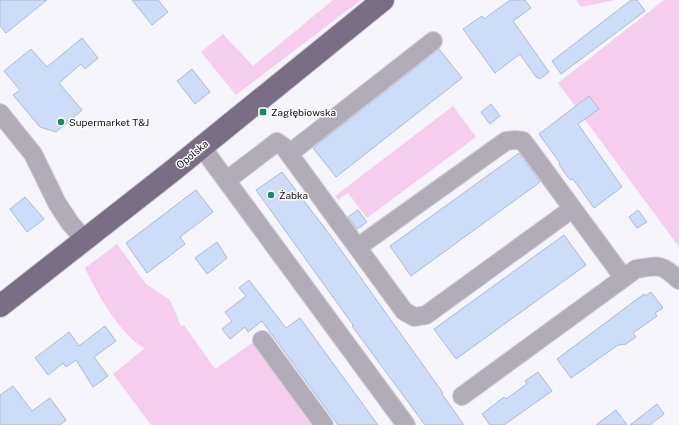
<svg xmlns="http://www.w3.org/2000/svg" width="679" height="425" font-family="'Public Sans',sans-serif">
<rect width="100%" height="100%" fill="#f5f5fb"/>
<path fill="#f4ceec" d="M 333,0 L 361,0 L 236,95 L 201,52 L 223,34 L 253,66 Z
M 576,0 L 615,0 L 581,7 Z
M 664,0 L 679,0 L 679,247 L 558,83 Z
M 453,106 L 476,137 L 367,218 L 348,193 L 338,200 L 335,196 Z
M 117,244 L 146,284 L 170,300 L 181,326 L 184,325 L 215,369 L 255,341 L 314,425 L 151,425 L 113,374 L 145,348 C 122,338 96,292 85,268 Z"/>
<path fill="#cddcf8" stroke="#acbbd5" d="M 0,0 L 47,0 L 6,33 L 0,26 Z
M 132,0 L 158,0 L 168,12 L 152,25 Z
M 510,0 L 525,0 L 531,8 L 513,21 L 549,72 L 540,79 L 536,77 L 520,54 L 495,73 L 463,29 L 482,16 L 484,19 Z
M 631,0 L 637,0 L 645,11 L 561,74 L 552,61 Z
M 82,38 L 98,58 L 85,69 L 81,64 L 59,83 L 82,110 L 56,132 L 40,127 L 13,95 L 20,90 L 4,71 L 31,49 L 47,67 Z
M 439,49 L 462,78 L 336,177 L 313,148 Z
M 192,69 L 210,92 L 195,104 L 177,81 Z
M 589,96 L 599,109 L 578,124 L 622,187 L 594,208 L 573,179 L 571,180 L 566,175 L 559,164 L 560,163 L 539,134 Z
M 491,104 L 500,116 L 490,124 L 481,112 Z
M 519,153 L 540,182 L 411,276 L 390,246 Z
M 282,172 L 333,239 L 443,393 L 442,394 L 464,425 L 425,425 L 352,326 L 353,325 L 256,190 Z
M 196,190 L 213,212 L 180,237 L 185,244 L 147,273 L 126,243 Z
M 25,197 L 44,219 L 27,232 L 10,209 Z
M 358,210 L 367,222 L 357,229 L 348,217 Z
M 638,210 L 647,222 L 637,228 L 629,217 Z
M 564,235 L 586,265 L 456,359 L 434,329 Z
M 217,242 L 227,258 L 207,274 L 195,258 Z
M 249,280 L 286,328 L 300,318 L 378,425 L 338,425 L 262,321 L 248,332 L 245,327 L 230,339 L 222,329 L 232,321 L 225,312 L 246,296 L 239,288 Z
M 651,292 L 663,308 L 655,313 L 657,316 L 633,333 L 636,337 L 626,344 L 618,345 L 571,378 L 557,359 L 644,294 L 645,296 Z
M 105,326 L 116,341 L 94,357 L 108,376 L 93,387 L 76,360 L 66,367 L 63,363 L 48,375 L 35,358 L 69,332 L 79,346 Z
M 538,372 L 552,391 L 504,425 L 490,425 L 482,414 L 504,397 L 506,399 L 527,384 L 525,381 Z
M 13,386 L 32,411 L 50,398 L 66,420 L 60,425 L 0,425 L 0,395 Z
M 657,404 L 664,414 L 650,425 L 630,425 Z
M 616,410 L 627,425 L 596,425 Z"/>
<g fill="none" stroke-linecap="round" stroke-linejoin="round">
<g stroke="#d0d0d7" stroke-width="20">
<path id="minor" d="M 0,113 L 33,154 L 57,203 L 70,223 L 84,239
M 201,146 L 406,425
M 290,153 L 433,41
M 227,180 L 277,142 L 284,147 L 404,311 L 414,317 L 426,315 L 572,209
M 358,247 L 506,141 L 515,140 L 523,141 L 623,277
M 262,340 L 324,425
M 462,396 L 636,269 C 660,265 661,264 679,280"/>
</g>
<g stroke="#d0d0d7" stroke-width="24">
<path id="primary" d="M 0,306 L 171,172 L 383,0"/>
</g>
<use href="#minor" stroke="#b2acb8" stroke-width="18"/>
<use href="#primary" stroke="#7a6e84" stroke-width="22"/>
</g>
<g fill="#1b8765" stroke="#fff" stroke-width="1.5">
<rect x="259" y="108" width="8" height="8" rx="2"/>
<circle cx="61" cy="122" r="4"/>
<circle cx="271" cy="195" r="4"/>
</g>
<g text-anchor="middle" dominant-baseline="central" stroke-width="3" stroke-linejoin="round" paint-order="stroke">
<g font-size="10" fill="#10101a" stroke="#fff" text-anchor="start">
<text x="271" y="112">Zagłębiowska</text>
<text x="69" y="122">Supermarket T&amp;J</text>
<text x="279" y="195">Żabka</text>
</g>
<g font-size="10" fill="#10101a" stroke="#fff">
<text transform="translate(192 154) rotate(-40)">Opolska</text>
</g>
</g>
</svg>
